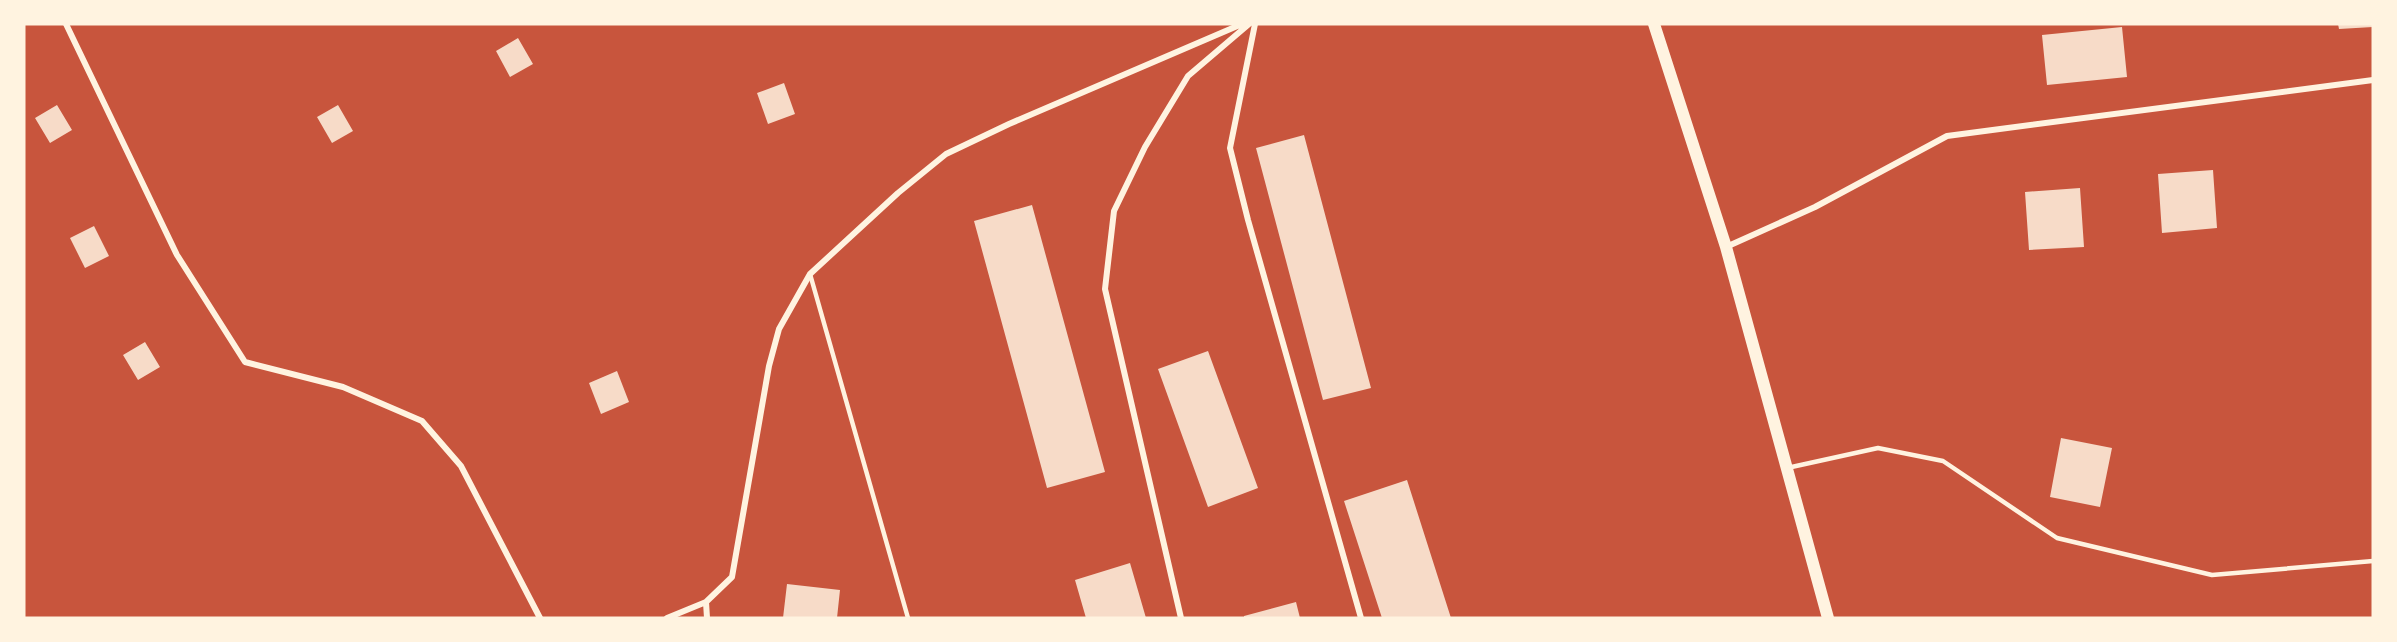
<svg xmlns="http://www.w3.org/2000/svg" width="2397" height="642" font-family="'Noto Sans',sans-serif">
<rect width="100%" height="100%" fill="#c8553d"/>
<path fill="#f7dbc8" d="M 2338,24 L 2373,24 L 2373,27 L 2339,29 Z
M 2122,27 L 2127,77 L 2047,85 L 2042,35 Z
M 518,38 L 533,64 L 510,77 L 496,51 Z
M 784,83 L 795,114 L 768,124 L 757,93 Z
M 57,105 L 72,130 L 50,143 L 35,118 Z
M 338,105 L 353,131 L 332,143 L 317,117 Z
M 1304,135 L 1371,388 L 1323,400 L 1256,148 Z
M 2213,170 L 2217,228 L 2162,233 L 2158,174 Z
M 2080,188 L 2084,247 L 2029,250 L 2025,192 Z
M 1032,205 L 1105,472 L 1047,488 L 974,221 Z
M 94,226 L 109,256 L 85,268 L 70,238 Z
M 145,342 L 160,367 L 138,380 L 123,355 Z
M 1208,351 L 1258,488 L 1208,507 L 1158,369 Z
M 617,371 L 629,402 L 601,414 L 589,383 Z
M 2061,438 L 2112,448 L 2100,507 L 2050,497 Z
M 1407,480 L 1451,618 L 1382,618 L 1344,501 Z
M 1130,563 L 1146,618 L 1086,618 L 1075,580 Z
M 787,584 L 840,590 L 837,618 L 783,618 Z
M 1296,602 L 1300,618 L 1244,618 L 1244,616 Z"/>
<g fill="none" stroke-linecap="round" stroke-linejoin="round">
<path stroke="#fff3e0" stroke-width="4.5" d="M 810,274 L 908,618
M 1787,468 L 1878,448 L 1943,461 L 2057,538 L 2212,575 L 2373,561"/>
<path stroke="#fff3e0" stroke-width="6" d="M 66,24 L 177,255 L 245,362 L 343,387 L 422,421 L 461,466 L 540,618
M 1255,24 L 1230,148 L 1248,220 L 1361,618
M 1726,247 L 1815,207 L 1947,136 L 2373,80
M 706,602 L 707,618
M 667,618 L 706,602 L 732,577 L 769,366 L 779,329 L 810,274 L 898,193 L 946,154 L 1009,124 L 1242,24
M 1181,618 L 1105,289 L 1114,211 L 1145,147 L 1188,76 L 1249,24"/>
<path stroke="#fff3e0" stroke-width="12" d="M 1654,24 L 1726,247 L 1828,618"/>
</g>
<rect width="2397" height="642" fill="none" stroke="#fff3e0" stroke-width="51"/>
</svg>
